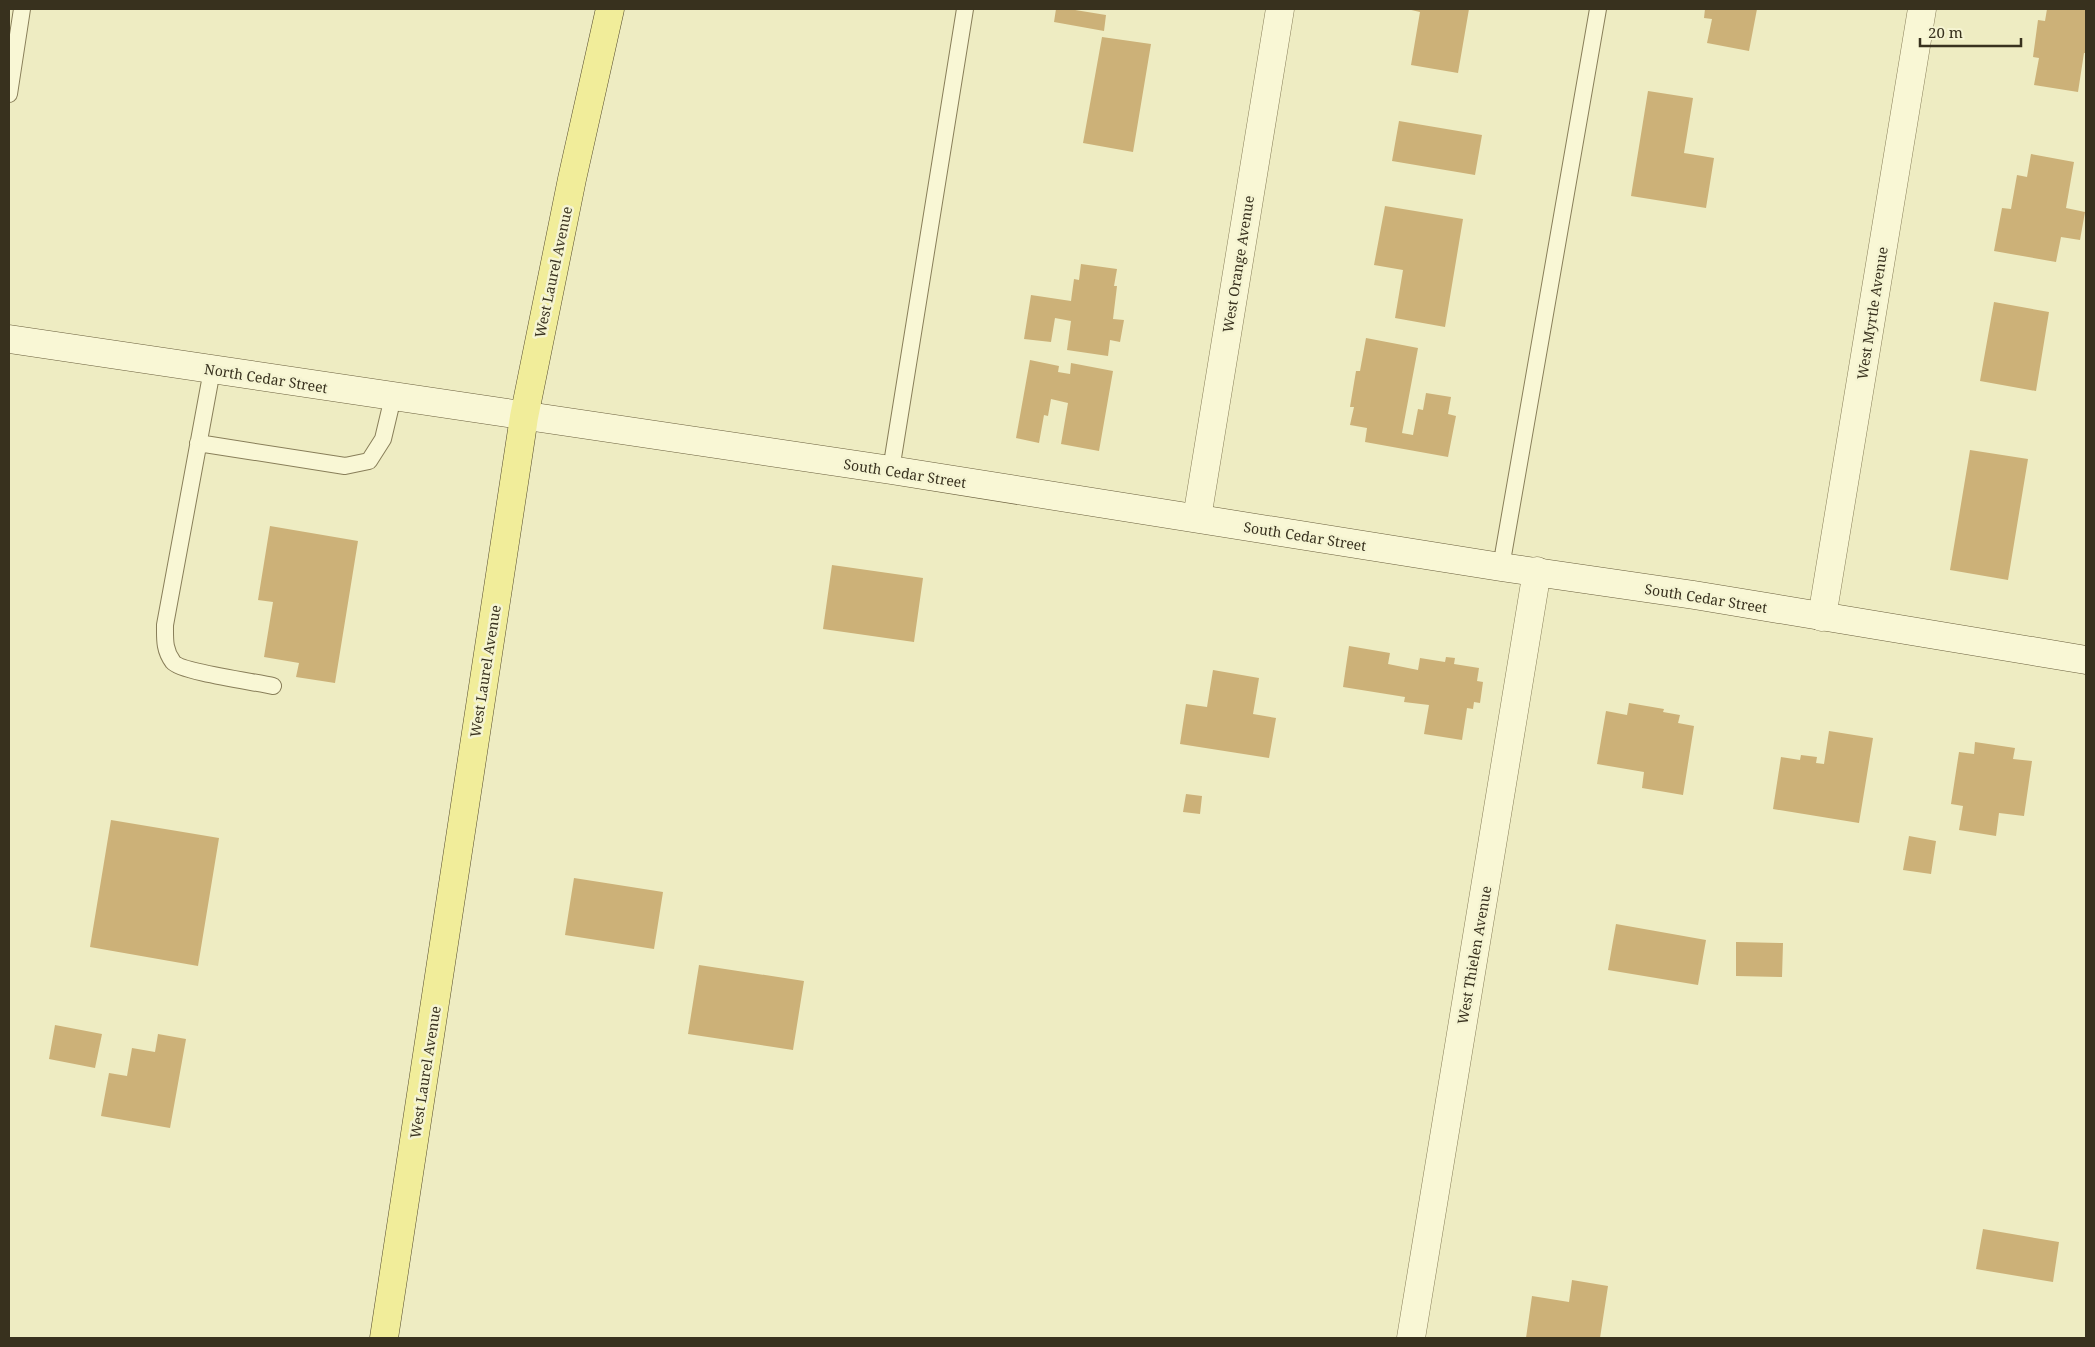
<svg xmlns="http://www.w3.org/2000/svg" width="2095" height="1347" font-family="'Noto Serif',serif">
<rect width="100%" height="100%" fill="#eeecc2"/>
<path fill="#ccb178" d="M 1056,9 L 1069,9 L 1106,15 L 1104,31 L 1054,22 Z
M 1407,9 L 1469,9 L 1458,73 L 1411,65 L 1420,12 Z
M 1705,9 L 1757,9 L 1749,51 L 1707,43 L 1712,19 L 1704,18 Z
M 2047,9 L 2086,9 L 2086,53 L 2084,53 L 2078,92 L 2034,85 L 2039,58 L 2033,57 L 2038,20 L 2045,21 Z
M 1102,37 L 1151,44 L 1133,152 L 1083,143 Z
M 1648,91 L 1693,98 L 1684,153 L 1714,158 L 1706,208 L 1631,196 Z
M 1399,121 L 1482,135 L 1475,175 L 1392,161 Z
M 2031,154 L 2074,162 L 2066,208 L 2085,212 L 2080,240 L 2061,237 L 2056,262 L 1994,251 L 2002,208 L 2011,209 L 2017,175 L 2027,177 Z
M 1385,206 L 1463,219 L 1445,327 L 1395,318 L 1403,270 L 1374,265 Z
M 1081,264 L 1117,269 L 1114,286 L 1117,286 L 1113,319 L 1124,320 L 1120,342 L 1110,340 L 1108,356 L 1067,350 L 1071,321 L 1055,318 L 1051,342 L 1024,339 L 1031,295 L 1071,301 L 1074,279 L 1079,280 Z
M 1994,302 L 2049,312 L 2036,391 L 1980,381 Z
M 1366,338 L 1418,348 L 1402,433 L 1413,435 L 1418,409 L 1423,410 L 1426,393 L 1451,397 L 1448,414 L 1456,416 L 1448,457 L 1365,442 L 1367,428 L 1350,425 L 1354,407 L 1350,407 L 1356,371 L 1360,371 Z
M 1030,360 L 1059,366 L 1058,372 L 1070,374 L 1071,363 L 1113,371 L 1099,451 L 1061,444 L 1068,403 L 1051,399 L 1048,416 L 1044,415 L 1039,443 L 1016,438 Z
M 1970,450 L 2028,459 L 2008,580 L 1950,570 Z
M 270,526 L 358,541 L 335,683 L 296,677 L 299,663 L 264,657 L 273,602 L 258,600 Z
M 832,565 L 923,578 L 914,642 L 823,629 Z
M 1349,646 L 1390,653 L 1388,664 L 1418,670 L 1420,658 L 1445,662 L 1446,657 L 1455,658 L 1454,664 L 1479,668 L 1477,681 L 1483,682 L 1480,703 L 1474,702 L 1473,709 L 1467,708 L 1462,740 L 1424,734 L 1429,705 L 1404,702 L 1405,697 L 1343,687 Z
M 1213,670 L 1259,678 L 1253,714 L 1276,718 L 1269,758 L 1180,744 L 1186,704 L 1207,707 Z
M 1629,703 L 1664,709 L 1663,712 L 1680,715 L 1678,723 L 1694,726 L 1683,795 L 1642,788 L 1644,772 L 1597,764 L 1606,711 L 1627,715 Z
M 1829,731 L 1873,738 L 1859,823 L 1773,809 L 1781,757 L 1800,760 L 1801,755 L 1817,757 L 1816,763 L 1824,764 Z
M 1975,742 L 2015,748 L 2013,759 L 2032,761 L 2024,816 L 1999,813 L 1996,836 L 1959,830 L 1963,806 L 1951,804 L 1959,752 L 1974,754 Z
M 1186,794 L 1202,796 L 1200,814 L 1183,812 Z
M 111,820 L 219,838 L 198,966 L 90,947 Z
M 1909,836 L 1936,841 L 1931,874 L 1903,870 Z
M 574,878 L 663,892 L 654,949 L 565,935 Z
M 1616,924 L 1706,940 L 1698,985 L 1608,970 Z
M 1736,942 L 1783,943 L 1782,977 L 1736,976 Z
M 699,965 L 804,981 L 793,1050 L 688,1034 Z
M 55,1025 L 102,1034 L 95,1068 L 49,1059 Z
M 158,1034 L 186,1039 L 170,1128 L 101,1116 L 109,1073 L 127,1076 L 132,1048 L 155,1052 Z
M 1983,1229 L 2059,1242 L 2053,1282 L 1976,1269 Z
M 1572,1280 L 1608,1286 L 1600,1338 L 1526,1338 L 1532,1296 L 1569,1302 Z"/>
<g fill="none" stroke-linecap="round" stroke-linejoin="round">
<g stroke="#887e59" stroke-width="18">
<path id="lane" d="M 9,94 L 22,9
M 212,370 L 165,625 C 165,639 164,650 173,662 C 181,672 256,682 273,686
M 198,443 L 345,466 L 369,461 L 383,439 L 393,397
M 891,470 L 965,9
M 1501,567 L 1598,9"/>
</g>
<g stroke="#887e59" stroke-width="29">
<path id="street" d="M 1197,518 L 1280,9
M 1822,617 L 1922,9
M 1411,1338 L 1537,571"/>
</g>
<g stroke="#6a5f3d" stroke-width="29">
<path id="secondary" d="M 9,339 L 891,470 L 1501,567 L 1694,595 L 2086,660"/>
</g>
<g stroke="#554b2e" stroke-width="29">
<path id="primary" d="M 384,1338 L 524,417 L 572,179 L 610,9"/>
</g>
<use href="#lane" stroke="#f9f7d5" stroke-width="16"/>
<use href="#street" stroke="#f9f7d5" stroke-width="28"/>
<use href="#secondary" stroke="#f9f7d5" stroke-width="28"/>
<use href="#primary" stroke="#f1ed9a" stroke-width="28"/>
</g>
<g text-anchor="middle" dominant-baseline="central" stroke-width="5" stroke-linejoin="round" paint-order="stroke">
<g font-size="14" fill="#38311e" stroke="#f5f4d2">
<text transform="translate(1238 264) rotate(-81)">West Orange Avenue</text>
<text transform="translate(553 272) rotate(-78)">West Laurel Avenue</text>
<text transform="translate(1872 313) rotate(-81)">West Myrtle Avenue</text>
<text transform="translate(266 378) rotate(9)">North Cedar Street</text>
<text transform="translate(905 473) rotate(9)">South Cedar Street</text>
<text transform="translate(1305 536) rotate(9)">South Cedar Street</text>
<text transform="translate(1706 598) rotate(9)">South Cedar Street</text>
<text transform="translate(485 671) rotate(-81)">West Laurel Avenue</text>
<text transform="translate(1474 955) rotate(-80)">West Thielen Avenue</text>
<text transform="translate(425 1072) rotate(-81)">West Laurel Avenue</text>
</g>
</g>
<rect width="2095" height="1347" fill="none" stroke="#38311e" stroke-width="20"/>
<path d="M1920 38v8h101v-8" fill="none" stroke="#38311e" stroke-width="2.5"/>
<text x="1928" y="38" font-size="15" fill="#38311e" stroke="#f5f4d2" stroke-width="4" paint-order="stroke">20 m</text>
</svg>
